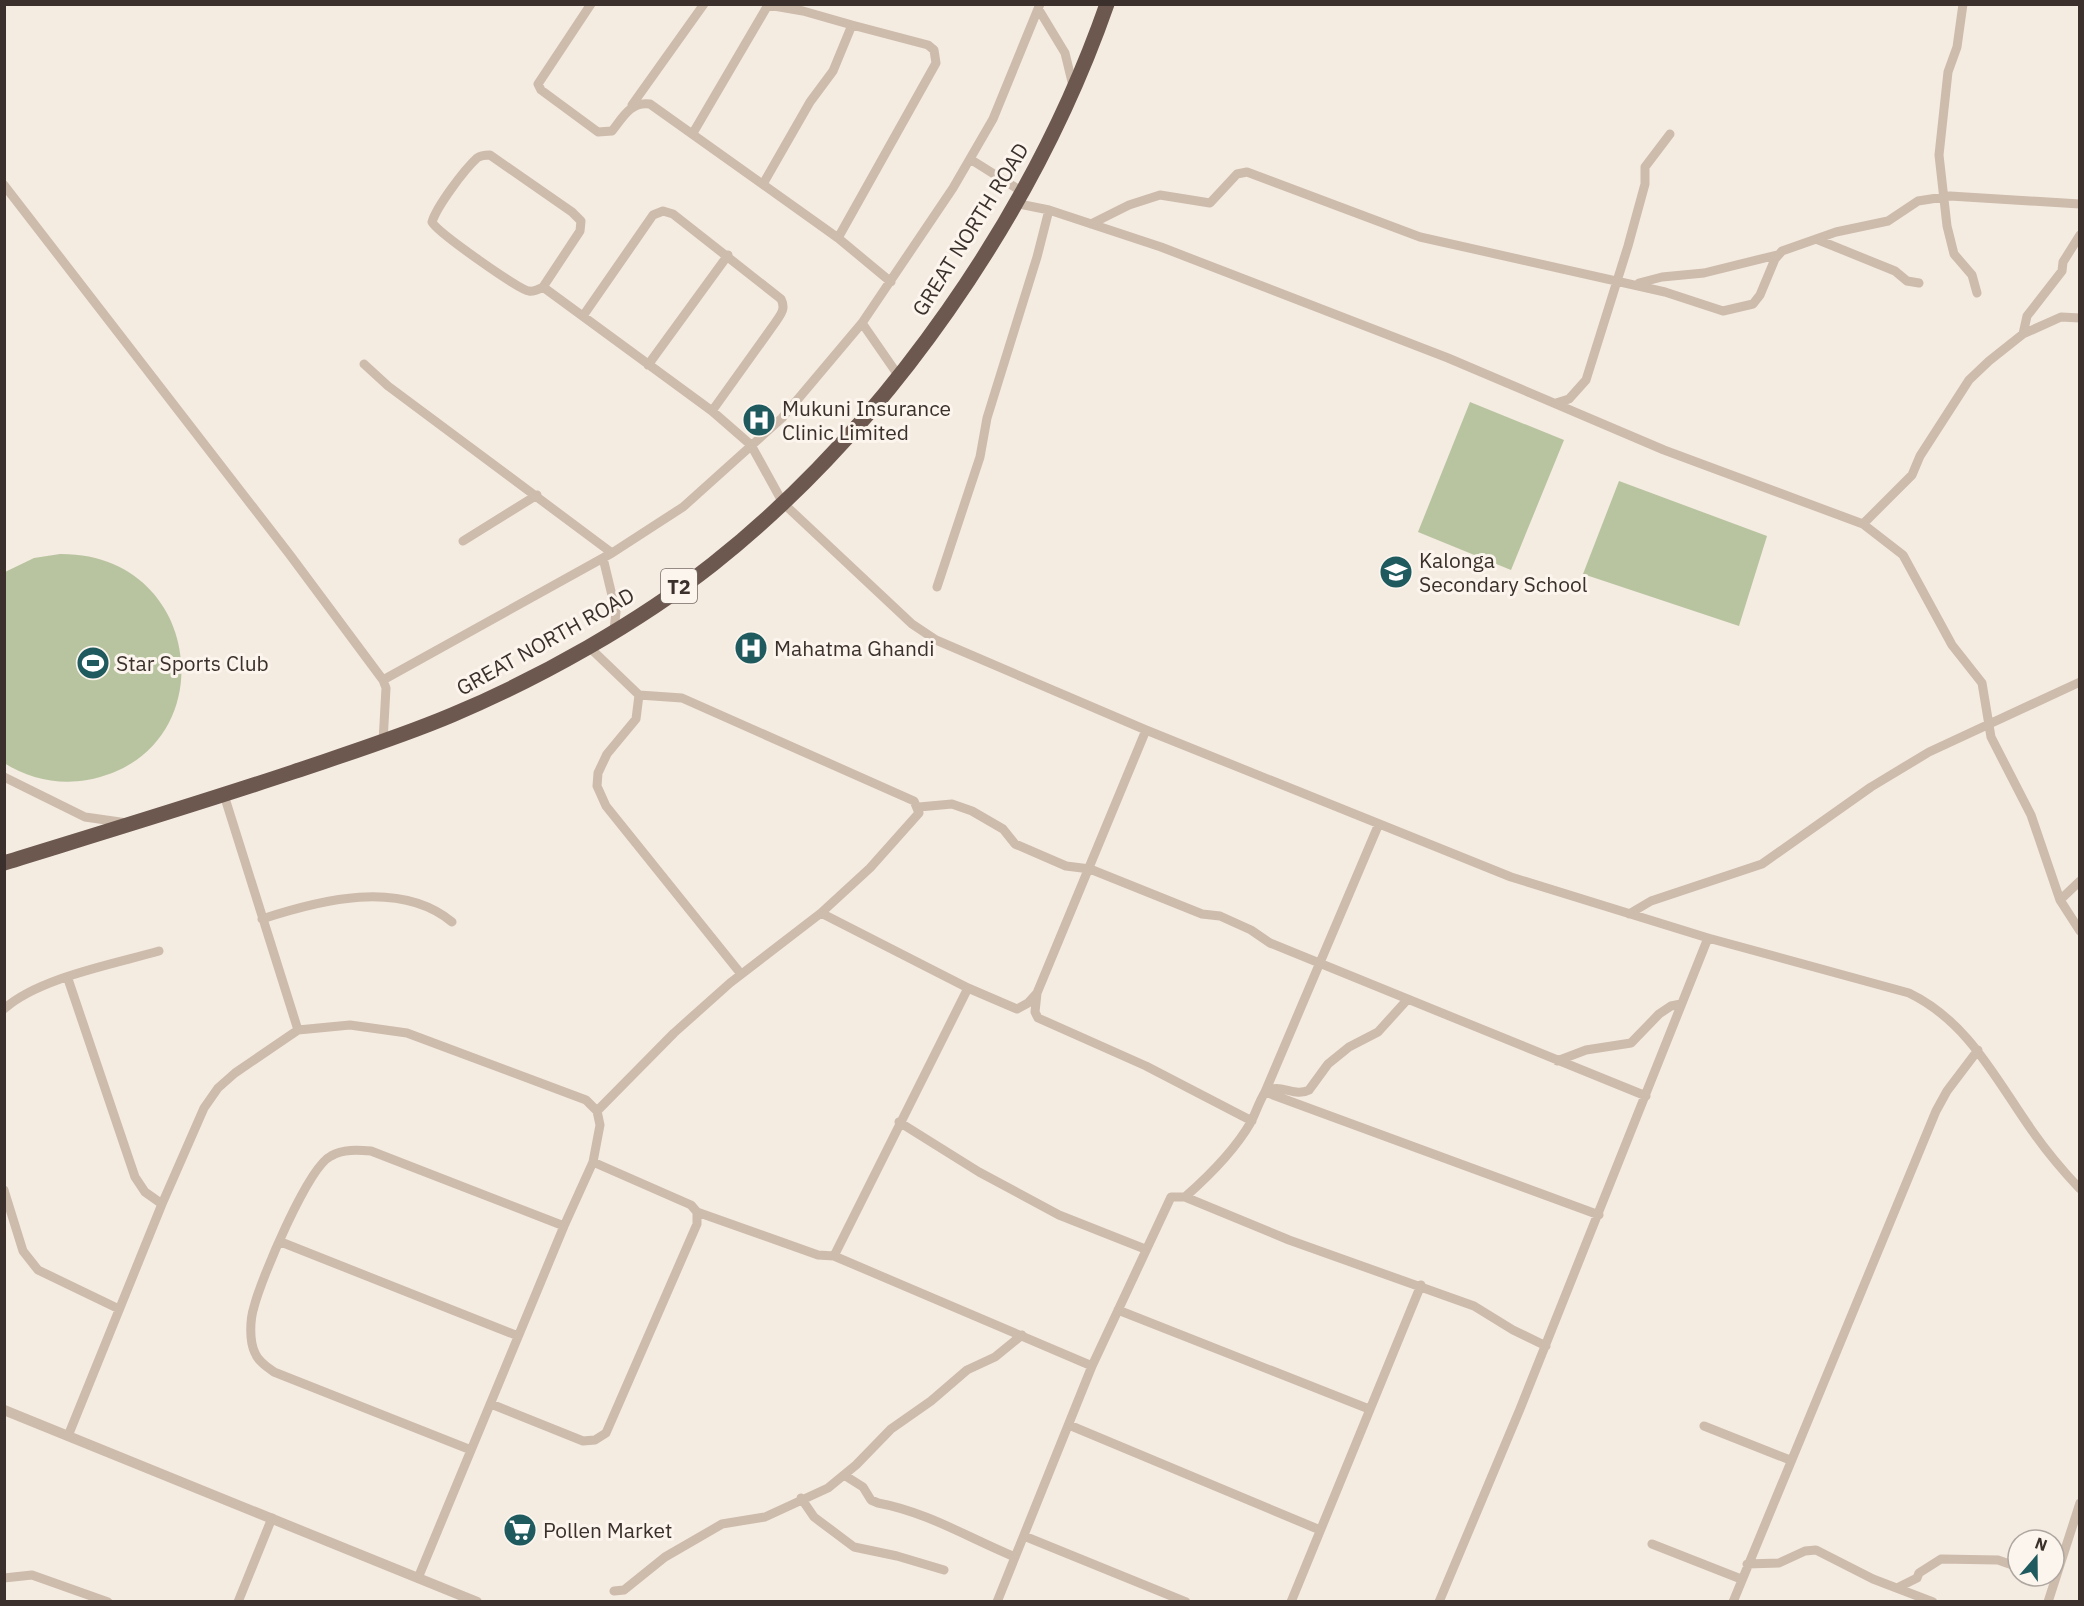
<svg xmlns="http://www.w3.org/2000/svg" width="2084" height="1606" font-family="'IBM Plex Sans',sans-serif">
<rect width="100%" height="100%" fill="#f4ebe1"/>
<path fill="#b8c4a0" d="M 1470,402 L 1564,440 L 1511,570 L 1418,532 Z
M 1619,481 L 1767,536 L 1739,626 L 1583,574 Z
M 60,554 C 207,553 226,755 87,780 C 59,785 29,779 4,763 L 5,572 L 34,558 Z"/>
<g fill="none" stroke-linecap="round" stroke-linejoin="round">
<path stroke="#cdbbac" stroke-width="9" d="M 591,4 L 538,84 L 541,90 L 598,132 L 612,131 C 623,117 631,101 650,104 L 838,238 L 891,282
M 1963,4 L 1957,47 L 1948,72 L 1939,155 L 1947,226 L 1954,254 L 1972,275 L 1977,293
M 1039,10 L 1065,53 L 1073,86
M 632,105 L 704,4
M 693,133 L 768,5 L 803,11 L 852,25
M 970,159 L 1021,191
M 763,184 L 810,102 L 833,71 L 852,25 L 928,45 L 934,50 L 936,63 L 838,238
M 4,185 L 290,555 L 383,680
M 1014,203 L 1049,210 L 1161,247 L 1448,358 L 1664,450 L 1863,524 L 1912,475 L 1920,456 L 1969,380 L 1989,361 L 2023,334 L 2061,317 L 2080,318
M 1091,224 L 1129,205 L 1160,195 L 1210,203 L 1237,174 L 1247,172 L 1420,237 L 1665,292 L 1723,311 L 1753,304 L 1760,295 L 1775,259 L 1782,251 L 1836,232 L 1888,221 L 1918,201 L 1950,196 L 2080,204
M 1816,239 L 1895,271 L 1907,281 L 1919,283
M 1639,283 L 1662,277 L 1704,273 L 1777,255
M 543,287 C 539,289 534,292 529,291 C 519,290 437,232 432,222 C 437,206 464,170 477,158 C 481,155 485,155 490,155 L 572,212 L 581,221 L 580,231 L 543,287 L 712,411 L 751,445 L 783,503 L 912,624 L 936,640 L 1146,730 L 1511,877 L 1708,938 L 1909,993 C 1969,1022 1996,1080 2033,1132 C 2047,1152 2063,1171 2080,1189
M 583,316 L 653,215 L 663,211 L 673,214 L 781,299 C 786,309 781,314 775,323 L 712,411
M 862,323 L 898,375
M 2023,334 L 2027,316 L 2062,271 L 2063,262 L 2080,235
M 364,364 L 388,386 L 612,553
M 648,365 L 728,255
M 1556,403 L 1569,399 L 1586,380 L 1628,246 L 1645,184 L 1645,167 L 1670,134
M 1863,524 L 1903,555 L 1952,645 L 1982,683 L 1991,737 L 2031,815 L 2060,900 L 2080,931
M 463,541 L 537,495
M 603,558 L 616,612 L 614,630
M 937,587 L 980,457 L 987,418 L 1037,257 L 1049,210
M 588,646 L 639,695 L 682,698 L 914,801 L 919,813 L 870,868 L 821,913 L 730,983 L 674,1033 L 597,1111
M 639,695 L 636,719 L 607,754 L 598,773 L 597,786 L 606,806 L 741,974
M 383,742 L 386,688 L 383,680 L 612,553 L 683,507 L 782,418 L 862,323 L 953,188 L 993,119 L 1040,4
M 4,777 L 85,817 L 127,823
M 224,795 L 298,1030
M 919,807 L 952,804 L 972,811 L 1003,829 L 1015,844 L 1066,866 L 1090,869 L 1202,914 L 1220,916 L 1251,930 L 1270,943 L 1646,1096
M 1378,826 L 1265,1092 L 1599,1215
M 2060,900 L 2080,881
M 821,913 L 968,988 L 834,1256
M 1629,914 L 1651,901 L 1762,864 L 1871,787 L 1929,752 L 2080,682
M 262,919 C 320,900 400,879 452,922
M 68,979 L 135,1177 L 145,1192 L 162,1204
M 968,988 L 1017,1009 L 1028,1003 L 1037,993 L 1146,730
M 1037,993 L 1035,1012 L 1038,1018 L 1146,1066 L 1252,1121
M 4,1009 C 38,978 114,964 159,951
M 1557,1061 L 1586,1050 L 1631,1043 L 1659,1014 L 1671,1006 L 1681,1004
M 899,1122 L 979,1172 L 1059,1215 L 1145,1249
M 4,1190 L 23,1251 L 38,1270 L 119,1309
M 1185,1197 C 1210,1175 1235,1150 1251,1122 C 1256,1112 1259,1102 1265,1092 C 1280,1082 1294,1098 1309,1090 L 1328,1064 L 1349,1047 L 1378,1032 L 1407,1000
M 697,1212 L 818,1255 L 834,1256 L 1092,1366
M 281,1242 L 518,1336
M 1118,1310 L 1369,1409
M 491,1404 L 583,1441 L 595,1440 L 606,1433 L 697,1224 L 697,1212 L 691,1205 L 593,1162
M 1069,1425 L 1320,1530
M 1704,1426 L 1790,1460
M 68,1436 L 162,1204 L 204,1108 L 218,1088 L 235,1073 L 298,1030 L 350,1025 L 407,1033 L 586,1100 L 597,1111 L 600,1125 L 593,1162 L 564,1226 L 418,1578
M 471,1450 L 274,1372 C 267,1367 258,1361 255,1353 C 249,1341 250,1319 254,1307 C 261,1279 308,1167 331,1156 C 343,1149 358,1150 371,1151 L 564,1226
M 844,1475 L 863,1487 L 871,1500 L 878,1503 C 927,1512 969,1538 1015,1557
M 801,1498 L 814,1517 L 854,1547 L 897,1556 L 944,1570
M 1024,1536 L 1186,1602
M 1652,1544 L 1741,1579
M 1747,1564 L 1779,1563 L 1805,1551 L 1816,1550 L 1873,1579 L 1933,1602
M 2039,1576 L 2043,1576
M 4,1578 L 32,1575 L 108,1602
M 1897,1588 L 1917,1578 L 1919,1573 L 1941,1559 L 1998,1560 L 2018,1567
M 614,1591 L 624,1590 L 665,1557 L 722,1524 L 765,1517 L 828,1488 L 856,1465 L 891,1429 L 931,1401 L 967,1370 L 995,1357 L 1022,1335
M 238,1602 L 272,1518
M 997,1602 L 1092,1366 L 1171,1197 L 1185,1197 L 1289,1240 L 1474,1306 L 1513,1330 L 1546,1346
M 1291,1602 L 1421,1285
M 1439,1602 L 1520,1409 L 1708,938
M 1733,1602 L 1936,1111 L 1947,1091 L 1978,1050
M 2048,1602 L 2080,1503"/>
<path stroke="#cdbbac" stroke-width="10" d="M 4,1410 L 477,1602"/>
<path stroke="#6c584f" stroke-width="15" d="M 4,863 C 101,833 197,804 293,772 C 346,754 400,737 452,715 C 540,678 638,623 713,564 C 887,426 1034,213 1107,4"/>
</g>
<defs>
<g id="hospital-disc" transform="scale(1.725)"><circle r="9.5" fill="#1f5a5e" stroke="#fbf5ee"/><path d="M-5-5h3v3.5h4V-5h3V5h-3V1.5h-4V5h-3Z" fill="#fff"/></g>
<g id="school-disc" transform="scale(1.725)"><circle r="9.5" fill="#1f5a5e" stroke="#fbf5ee"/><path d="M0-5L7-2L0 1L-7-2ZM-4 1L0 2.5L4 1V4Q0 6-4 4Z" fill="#fff"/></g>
<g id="stadium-disc" transform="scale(1.725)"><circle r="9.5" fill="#1f5a5e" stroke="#fbf5ee"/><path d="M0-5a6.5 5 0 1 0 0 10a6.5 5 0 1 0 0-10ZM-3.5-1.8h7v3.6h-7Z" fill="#fff"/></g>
<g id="supermarket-disc" transform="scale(1.725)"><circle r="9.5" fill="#1f5a5e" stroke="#fbf5ee"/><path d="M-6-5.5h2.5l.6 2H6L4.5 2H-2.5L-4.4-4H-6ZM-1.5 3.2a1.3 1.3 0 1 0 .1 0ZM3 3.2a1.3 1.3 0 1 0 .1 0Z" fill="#fff"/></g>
</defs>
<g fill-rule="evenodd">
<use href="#hospital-disc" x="759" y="420"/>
<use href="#school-disc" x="1396" y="572"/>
<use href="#hospital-disc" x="751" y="648"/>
<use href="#stadium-disc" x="93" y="663"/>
<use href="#supermarket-disc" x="520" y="1530"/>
</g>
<g text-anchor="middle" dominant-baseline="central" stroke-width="6" stroke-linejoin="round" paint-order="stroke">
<rect fill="#fbf5ee" stroke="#756b66" stroke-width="1.5" x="661" y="569" width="36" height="34" rx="4.5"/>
<g font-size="20" font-weight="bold" fill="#3b302b">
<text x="679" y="586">T2</text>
</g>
<g font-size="21" fill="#3b302b" stroke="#fbf5ee">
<text transform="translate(970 229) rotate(-58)">GREAT NORTH ROAD</text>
<text transform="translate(545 641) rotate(-29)">GREAT NORTH ROAD</text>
</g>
<g font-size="21" fill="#3b302b" stroke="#fbf5ee" text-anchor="start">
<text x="782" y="408">Mukuni Insurance<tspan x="782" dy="24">Clinic Limited</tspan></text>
<text x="1419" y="560">Kalonga<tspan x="1419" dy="24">Secondary School</tspan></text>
<text x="774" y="648">Mahatma Ghandi</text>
<text x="116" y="663">Star Sports Club</text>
<text x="543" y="1530">Pollen Market</text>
</g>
</g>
<rect width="2084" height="1606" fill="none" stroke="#3b302b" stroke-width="12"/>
<g transform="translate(2036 1558) rotate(20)"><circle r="28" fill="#fbf5ee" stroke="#aea6a0" stroke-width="1.5"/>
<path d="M0-4.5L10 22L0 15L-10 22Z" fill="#1f5a5e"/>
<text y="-9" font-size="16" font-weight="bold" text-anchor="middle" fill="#3b302b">N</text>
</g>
</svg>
